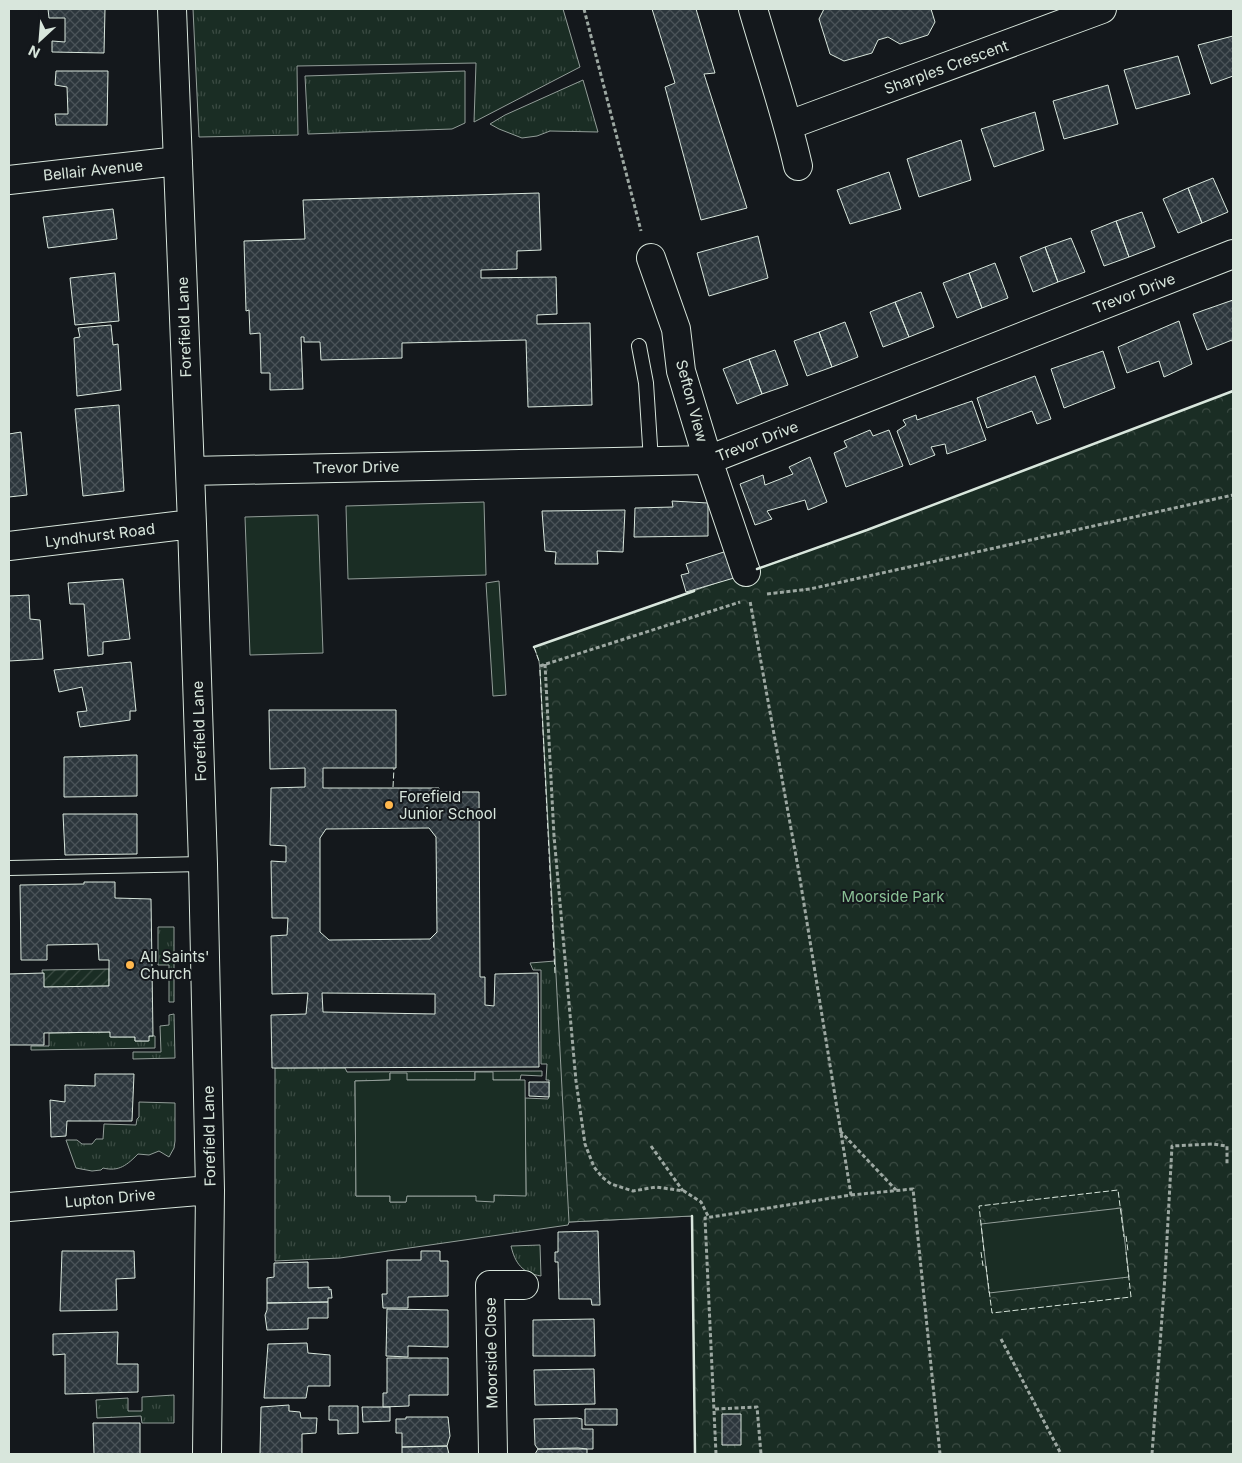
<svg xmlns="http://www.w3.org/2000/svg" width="1242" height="1463" font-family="Inter,sans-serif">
<defs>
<pattern id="grass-tufts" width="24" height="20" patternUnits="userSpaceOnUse" patternTransform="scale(1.25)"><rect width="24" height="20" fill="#1a2d24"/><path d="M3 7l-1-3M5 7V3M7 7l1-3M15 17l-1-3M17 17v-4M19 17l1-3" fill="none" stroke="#3b4b43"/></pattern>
<pattern id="forest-crowns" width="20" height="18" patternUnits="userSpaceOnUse" patternTransform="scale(1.25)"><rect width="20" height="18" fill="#1a2d24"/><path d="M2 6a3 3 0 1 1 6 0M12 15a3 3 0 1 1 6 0" fill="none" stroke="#3b4b43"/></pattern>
<pattern id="garden-furrows" width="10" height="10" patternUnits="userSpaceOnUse" patternTransform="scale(1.25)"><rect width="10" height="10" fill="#1a2d24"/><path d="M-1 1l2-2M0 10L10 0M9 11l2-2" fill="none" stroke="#3b4b43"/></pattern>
<pattern id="building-cross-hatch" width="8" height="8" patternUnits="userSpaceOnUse" patternTransform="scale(1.25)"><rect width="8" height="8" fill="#2c363c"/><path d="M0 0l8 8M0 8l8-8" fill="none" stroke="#4a5358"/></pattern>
</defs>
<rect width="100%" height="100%" fill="#14181c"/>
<path fill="url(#grass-tufts)" stroke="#939e99" d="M 193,9 L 563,9 L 580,67 L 474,122 L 476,63 L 297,66 L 298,135 L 199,137 Z
M 465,71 L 465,123 L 452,129 L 308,134 L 305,76 Z
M 583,80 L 598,132 L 550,131 L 537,136 L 522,138 L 499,129 L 490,124 L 505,115 Z
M 540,670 L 692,1216 L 569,1222 L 568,1225 L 340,1258 L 275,1261 L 275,1068 L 345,1068 L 347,1072 L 542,1071 L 542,1076 L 521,1075 L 520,1080 L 493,1080 L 492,1072 L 475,1072 L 475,1080 L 407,1080 L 390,1073 L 390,1080 L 355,1081 L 356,1196 L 390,1196 L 390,1202 L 406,1202 L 406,1196 L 476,1196 L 494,1201 L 494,1195 L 526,1195 L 525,1098 L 548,1099 L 549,1097 L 549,1080 L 546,1080 L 547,1064 L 541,1064 L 541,970 L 533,970 L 530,963 L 555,961 Z
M 158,927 L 174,927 L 174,1002 L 169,1002 L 169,965 L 158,965 Z
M 174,1014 L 175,1058 L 133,1059 L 133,1052 L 161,1052 L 160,1026 L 169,1025 L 169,1015 Z
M 110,1032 L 111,1037 L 135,1037 L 135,1041 L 148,1041 L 149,1036 L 155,1036 L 155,1048 L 31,1050 L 31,1046 L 49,1046 L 49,1033 Z
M 139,1102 L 175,1103 L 175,1141 L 174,1148 L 169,1157 L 159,1151 L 149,1155 L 138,1154 C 127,1165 119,1172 103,1168 L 101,1170 L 92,1171 L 76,1168 L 66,1140 L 77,1140 L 82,1144 L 92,1144 L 96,1139 L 103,1139 L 104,1124 L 136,1125 L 137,1119 L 139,1117 Z
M 540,1245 L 541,1276 C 522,1273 515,1263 511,1246 Z
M 174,1395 L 174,1423 L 142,1423 L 141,1416 L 97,1418 L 96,1400 L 128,1398 L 128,1411 L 142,1411 L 142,1397 Z"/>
<path fill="url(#forest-crowns)" stroke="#939e99" d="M 1233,391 L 1233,1454 L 695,1454 L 692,1216 L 569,1222 L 540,670 L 539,661 L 534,647 L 867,530 Z"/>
<path fill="url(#garden-furrows)" stroke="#939e99" d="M 109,969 L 109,986 L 44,987 L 42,970 Z"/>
<path fill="#1a2d24" stroke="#939e99" d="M 484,502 L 486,575 L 348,579 L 346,506 Z
M 318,515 L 323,653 L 250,655 L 245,517 Z
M 499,581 L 506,695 L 493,696 L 486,583 Z
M 475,1072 L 493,1072 L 493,1080 L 525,1080 L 526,1196 L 494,1195 L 494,1202 L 476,1201 L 476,1196 L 407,1196 L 406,1202 L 390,1202 L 390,1196 L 356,1196 L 355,1081 L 390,1080 L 390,1073 L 407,1073 L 407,1080 L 475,1080 Z
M 1121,1208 L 1129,1277 L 989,1293 L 981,1224 Z"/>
<path fill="url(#building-cross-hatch)" stroke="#d8e6dc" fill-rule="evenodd" d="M 48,9 L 105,9 L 104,53 L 52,52 L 52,41 L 65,42 L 65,18 L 49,18 Z
M 652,9 L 696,9 L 715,73 L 704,74 L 747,208 L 701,220 L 665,87 L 675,83 Z
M 824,9 L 931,9 L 935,22 L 928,35 L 900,44 L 888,37 L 878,40 L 872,53 L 844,61 L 830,54 L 819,19 Z
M 1233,36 L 1233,76 L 1211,84 L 1198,45 Z
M 1178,56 L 1190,94 L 1136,109 L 1124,70 Z
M 56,71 L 108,71 L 107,125 L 56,125 L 55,114 L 68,114 L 67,87 L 55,85 Z
M 1108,85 L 1118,124 L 1064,139 L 1053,101 Z
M 1035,112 L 1044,150 L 994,167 L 981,129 Z
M 961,140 L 971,180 L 919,197 L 907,159 Z
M 889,172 L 901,209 L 850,224 L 837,190 Z
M 1213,178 L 1228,212 L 1202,223 L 1188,188 Z
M 1188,188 L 1202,223 L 1178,233 L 1163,199 Z
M 539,193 L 541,250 L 517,251 L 517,269 L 481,270 L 481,278 L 556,277 L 557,314 L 537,315 L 537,324 L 590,323 L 592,405 L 528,407 L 526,340 L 402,343 L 402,358 L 321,360 L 320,342 L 304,342 L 304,337 L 301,337 L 303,389 L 270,390 L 270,373 L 261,373 L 260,333 L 250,334 L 249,310 L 246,311 L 244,241 L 305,239 L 303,200 Z
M 113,209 L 117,239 L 48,248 L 43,217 Z
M 1142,212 L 1155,247 L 1129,257 L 1116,221 Z
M 1116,221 L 1129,257 L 1104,266 L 1091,231 Z
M 758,236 L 768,278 L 709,296 L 697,253 Z
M 1071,238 L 1085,272 L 1058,282 L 1045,247 Z
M 1045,247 L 1058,282 L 1033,292 L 1020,257 Z
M 995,263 L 1008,298 L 982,308 L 969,273 Z
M 115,273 L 119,321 L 75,325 L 70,278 Z
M 969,273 L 982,308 L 957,318 L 943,283 Z
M 921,292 L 934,327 L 909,337 L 895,302 Z
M 1233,300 L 1233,345 L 1232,340 L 1207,350 L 1193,314 Z
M 895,302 L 909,337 L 883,347 L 870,312 Z
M 1179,321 L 1192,364 L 1164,377 L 1159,361 L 1127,373 L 1118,347 Z
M 845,322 L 858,357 L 832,367 L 819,332 Z
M 111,325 L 113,345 L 118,344 L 121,390 L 77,396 L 74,338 L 80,337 L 78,328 Z
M 819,332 L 832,367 L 807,376 L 794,341 Z
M 775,350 L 788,385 L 762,394 L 749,359 Z
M 1103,351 L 1115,388 L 1064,408 L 1051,369 Z
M 749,359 L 762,394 L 737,404 L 723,369 Z
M 1035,376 L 1051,419 L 1037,424 L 1032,411 L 987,428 L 977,398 Z
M 972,401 L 986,440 L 947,454 L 945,444 L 931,447 L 935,455 L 910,465 L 897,431 L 906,425 L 903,420 L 916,415 L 917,420 Z
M 119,405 L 124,491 L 83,496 L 75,409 Z
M 870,430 L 873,436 L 889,430 L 903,466 L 846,487 L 834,453 L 847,447 L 844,441 Z
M 21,432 L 27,495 L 9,497 L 9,434 Z
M 810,457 L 827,502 L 808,510 L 805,500 L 767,511 L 772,519 L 755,525 L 740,484 L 763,475 L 765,485 L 793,474 L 789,467 Z
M 672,501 L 708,503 L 708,536 L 634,537 L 635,508 L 673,507 Z
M 625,510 L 623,552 L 597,551 L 598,564 L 555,564 L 556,552 L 545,551 L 542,511 Z
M 727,551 L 734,578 L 686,592 L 681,575 L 689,573 L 686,564 Z
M 123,579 L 130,639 L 103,642 L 103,654 L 88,656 L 84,604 L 70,604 L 68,583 Z
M 29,595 L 30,619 L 40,620 L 43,659 L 9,661 L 9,596 Z
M 131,662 L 136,711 L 130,711 L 130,720 L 80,727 L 77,712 L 87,711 L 82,687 L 59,692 L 54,670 Z
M 269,710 L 396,710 L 396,768 L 323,768 L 323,788 L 439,788 L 439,792 L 479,792 L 480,977 L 485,977 L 485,1005 L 494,1006 L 495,974 L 538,973 L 539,1067 L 272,1068 L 271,1015 L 306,1014 L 308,993 L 272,994 L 271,936 L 287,935 L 288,918 L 272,918 L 271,861 L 286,862 L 286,846 L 270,845 L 271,788 L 305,787 L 305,768 L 270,769 ZM 429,828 L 436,837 L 437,932 L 430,939 L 329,940 L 320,932 L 320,838 L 326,829 ZM 322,993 L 435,994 L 435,1014 L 323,1012 Z
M 137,755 L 137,796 L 64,797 L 64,757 Z
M 63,814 L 137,814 L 137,854 L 65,855 Z
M 84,882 L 115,882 L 115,898 L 151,899 L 153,1036 L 149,1036 L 149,1041 L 135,1041 L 135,1037 L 110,1037 L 110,1032 L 44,1033 L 44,1045 L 9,1045 L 9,974 L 44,973 L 44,987 L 109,986 L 109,960 L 99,960 L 98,944 L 47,945 L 47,960 L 21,960 L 20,885 L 84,884 Z
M 95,1074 L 134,1074 L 132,1121 L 67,1121 L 66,1136 L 51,1137 L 50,1100 L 65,1102 L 65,1085 L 95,1086 Z
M 529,1082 L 549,1082 L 549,1097 L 529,1096 Z
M 598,1231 L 600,1305 L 592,1305 L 591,1299 L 559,1299 L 558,1262 L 555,1262 L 555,1252 L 558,1252 L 558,1232 Z
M 62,1251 L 134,1251 L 135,1278 L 116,1279 L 117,1310 L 60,1311 Z
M 421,1251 L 440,1251 L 440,1261 L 448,1261 L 448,1296 L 408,1297 L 408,1308 L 383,1308 L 382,1294 L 387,1294 L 387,1260 L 421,1260 Z
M 308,1262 L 308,1288 L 329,1287 L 329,1290 L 331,1289 L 332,1298 L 328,1298 L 328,1302 L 267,1303 L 267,1278 L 274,1277 L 274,1263 Z
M 328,1302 L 328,1318 L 308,1318 L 308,1329 L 267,1330 L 265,1315 L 267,1310 L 267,1303 Z
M 387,1309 L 448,1310 L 448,1347 L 408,1346 L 408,1357 L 386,1356 Z
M 594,1319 L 595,1356 L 533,1356 L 533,1320 Z
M 118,1332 L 117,1364 L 138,1364 L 138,1392 L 65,1394 L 65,1354 L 53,1355 L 53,1334 Z
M 307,1343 L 308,1353 L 330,1355 L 330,1386 L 308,1386 L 306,1398 L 264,1398 L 268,1344 Z
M 387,1358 L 448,1358 L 448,1395 L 409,1395 L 409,1406 L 383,1407 L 383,1393 L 387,1393 Z
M 594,1369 L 595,1404 L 535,1405 L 534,1370 Z
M 289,1405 L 289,1411 L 300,1412 L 301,1418 L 317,1418 L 316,1433 L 302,1434 L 302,1454 L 260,1454 L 261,1407 Z
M 329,1406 L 358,1406 L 358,1433 L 338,1434 L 338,1420 L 329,1420 Z
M 362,1407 L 390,1407 L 390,1421 L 363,1422 Z
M 585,1409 L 617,1409 L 617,1425 L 585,1425 Z
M 722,1414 L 741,1414 L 741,1445 L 722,1445 Z
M 406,1417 L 448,1417 L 450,1436 L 447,1446 L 402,1447 L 402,1433 L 396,1433 L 396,1419 L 406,1419 Z
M 577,1418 L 582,1419 L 582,1429 L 593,1429 L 593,1449 L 538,1449 L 535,1445 L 534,1419 Z
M 93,1423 L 140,1423 L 140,1454 L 94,1454 Z
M 447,1446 L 449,1454 L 402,1454 L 402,1447 Z
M 578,1448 L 587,1449 L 587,1454 L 535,1454 L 538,1449 Z"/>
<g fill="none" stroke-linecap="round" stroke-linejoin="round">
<g stroke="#d8e6dc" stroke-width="16">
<path id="service" d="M 639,346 L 646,383 L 651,461
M 9,868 L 203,864"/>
</g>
<g stroke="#d8e6dc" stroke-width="30">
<path id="minor" d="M 172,9 L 192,524 L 203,864 L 210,1190 L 207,1454
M 753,9 C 768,61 786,113 798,166
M 789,125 L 1102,9
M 9,180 L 178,161
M 651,258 L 676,329 L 681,371 L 708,460 L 746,572
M 190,471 L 708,460 L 1233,254
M 9,546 L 192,524
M 9,1207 L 210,1190
M 493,1454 L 490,1285 L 524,1285"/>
</g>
<path stroke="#9da8a2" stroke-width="3" stroke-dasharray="4 2.5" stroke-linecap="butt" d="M 584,9 L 641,231
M 767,594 L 810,589 L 1233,495
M 545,664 L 554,836 L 576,1081 L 585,1144 L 594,1167 L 602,1177 L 611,1184 L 633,1191 L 656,1187 L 684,1191 L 701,1202 L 709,1218
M 540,666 L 740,602
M 840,1131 L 896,1190
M 651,1146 L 683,1191
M 851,1195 L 913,1189 L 940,1454
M 1001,1339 L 1061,1454
M 715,1409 L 757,1407 L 761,1454
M 716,1454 L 705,1218 L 851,1195 L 799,873 L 750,601
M 1152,1454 L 1165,1276 L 1172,1146 L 1212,1144 L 1227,1146 L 1227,1165"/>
<use href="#service" stroke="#14181c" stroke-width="14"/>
<use href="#minor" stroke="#14181c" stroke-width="28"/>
<path stroke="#d8e6dc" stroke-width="1" stroke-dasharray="6 2.5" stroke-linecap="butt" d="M 534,647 L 539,661
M 540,670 L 555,974
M 393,787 L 394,768
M 1126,1236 L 1128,1251
M 984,1251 L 979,1206 L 1118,1190 L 1124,1237
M 981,1252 L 983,1266
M 986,1266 L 992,1313 L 1131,1297 L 1126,1252"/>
<path stroke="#d8e6dc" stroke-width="2.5" d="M 757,569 L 867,530 L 1233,391
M 534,647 L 694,591
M 692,1216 L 695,1454"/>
</g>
<g fill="#ffb74d" stroke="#14181c" stroke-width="2">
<circle cx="389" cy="805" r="5"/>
<circle cx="130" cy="965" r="5"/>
</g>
<g text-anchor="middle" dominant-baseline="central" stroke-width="4" stroke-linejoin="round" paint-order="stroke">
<g font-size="15" fill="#d8e6dc" stroke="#14181c">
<text transform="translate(946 67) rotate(-20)">Sharples Crescent</text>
<text transform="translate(93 170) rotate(-6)">Bellair Avenue</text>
<text transform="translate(1134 293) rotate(-21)">Trevor Drive</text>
<text transform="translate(184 327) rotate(-92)">Forefield Lane</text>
<text transform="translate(692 401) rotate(75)">Sefton View</text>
<text transform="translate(757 441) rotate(-21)">Trevor Drive</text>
<text transform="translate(356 467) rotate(-1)">Trevor Drive</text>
<text transform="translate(100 535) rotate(-7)">Lyndhurst Road</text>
<text transform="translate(199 731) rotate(-92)">Forefield Lane</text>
<text transform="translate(209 1136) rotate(-91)">Forefield Lane</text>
<text transform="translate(110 1198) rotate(-5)">Lupton Drive</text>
<text transform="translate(491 1353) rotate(-91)">Moorside Close</text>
</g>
<g font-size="15" fill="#d8e6dc" stroke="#14181c" text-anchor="start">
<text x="399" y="796">Forefield<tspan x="399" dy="17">Junior School</tspan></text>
<text x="140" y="956">All Saints'<tspan x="140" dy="17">Church</tspan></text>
</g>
<g font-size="15" fill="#8ac095" stroke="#14181c">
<text x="893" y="896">Moorside Park</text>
</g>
</g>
<rect width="1242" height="1463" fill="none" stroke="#d8e6dc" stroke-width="20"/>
<g transform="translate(40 40) rotate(206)" stroke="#14181c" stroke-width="4" paint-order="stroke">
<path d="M0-4L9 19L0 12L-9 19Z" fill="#d8e6dc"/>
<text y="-8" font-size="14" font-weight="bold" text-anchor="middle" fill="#d8e6dc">N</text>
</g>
</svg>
